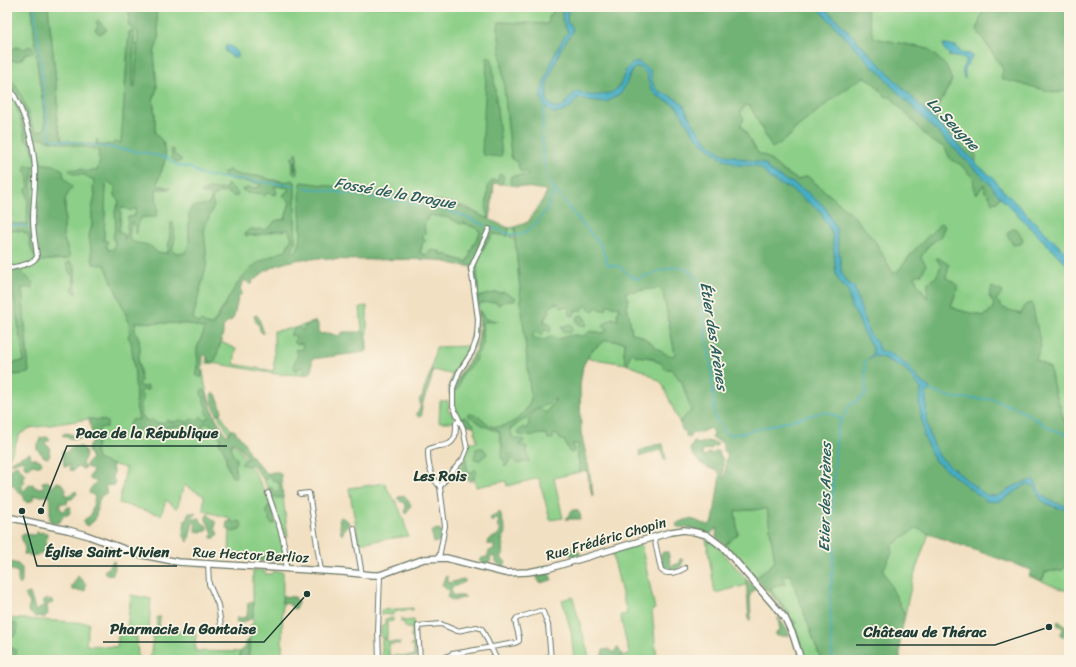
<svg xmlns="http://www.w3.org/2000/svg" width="1076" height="667" font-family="Sriracha,sans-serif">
<rect width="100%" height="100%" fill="#fcf5e5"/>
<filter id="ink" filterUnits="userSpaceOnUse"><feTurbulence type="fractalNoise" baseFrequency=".025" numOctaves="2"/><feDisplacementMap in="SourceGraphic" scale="8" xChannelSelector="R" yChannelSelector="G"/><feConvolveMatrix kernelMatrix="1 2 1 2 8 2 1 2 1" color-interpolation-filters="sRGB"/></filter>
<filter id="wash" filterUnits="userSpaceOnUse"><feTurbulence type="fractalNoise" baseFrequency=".012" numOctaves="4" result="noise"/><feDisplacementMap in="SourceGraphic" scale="16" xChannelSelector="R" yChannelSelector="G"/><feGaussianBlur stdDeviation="0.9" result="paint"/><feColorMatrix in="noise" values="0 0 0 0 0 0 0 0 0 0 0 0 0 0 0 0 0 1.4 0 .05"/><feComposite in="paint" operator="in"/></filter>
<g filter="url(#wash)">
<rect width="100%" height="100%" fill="#f2e0c2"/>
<path fill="#8ccf88" stroke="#56865e" d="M 7,7 L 32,7 L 35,44 L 38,52 L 36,54 C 37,66 39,79 41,92 C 43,108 46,122 44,138 L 46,140 L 99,149 L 100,161 L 93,189 L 95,194 L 92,211 L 92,225 L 89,236 L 105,265 L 129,322 L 135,374 L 136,405 L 139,419 L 153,428 L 160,429 L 167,427 L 208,423 L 212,425 L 215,433 L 221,438 L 219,443 C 228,452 224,455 227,465 C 228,469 231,473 232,477 L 235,472 L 236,458 L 233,456 L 230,447 L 233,442 L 246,459 L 244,460 L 244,465 L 250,465 C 266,489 283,531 284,561 L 229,558 L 230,518 L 203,511 L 204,496 L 184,485 L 177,509 L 166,500 L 161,515 L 119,503 L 126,468 L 106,463 L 97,459 L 95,450 L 96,448 L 96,434 L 103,420 L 89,419 L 30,428 L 20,434 L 7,463 L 7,370 L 15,375 L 29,373 L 22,288 L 33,283 L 20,270 L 10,263 L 7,263 L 7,230 L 22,231 L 29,235 L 30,245 L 39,261 L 67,259 L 70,257 L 63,236 L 65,218 L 65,199 L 72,187 L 54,165 L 44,165 L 38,163 L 38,189 L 36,214 L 38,225 L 7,223 Z
M 48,7 L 128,7 L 130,17 L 128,22 L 130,27 L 138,31 L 135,87 L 133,89 L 134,33 L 131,31 L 129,32 L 121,143 L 111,145 L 98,145 L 97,140 L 96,145 L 62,140 L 57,121 L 58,99 Z
M 153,7 L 552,7 L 553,14 L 548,24 L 500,22 L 498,27 L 511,156 L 513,160 L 517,162 L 520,171 L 528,173 L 528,176 L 521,175 L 510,181 L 511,185 L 494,183 L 490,220 L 464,206 L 300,208 C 300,222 305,242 294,253 L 292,251 L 295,243 L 295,182 L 292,180 L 288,182 L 268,179 L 262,176 L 244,176 L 224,172 L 226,178 L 260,184 L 261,186 C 254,189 249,187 243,190 L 253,194 L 268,193 L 276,195 L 275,189 L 275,186 L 285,187 L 290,189 L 284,194 L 284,197 L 290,202 L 285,219 L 275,221 L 271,226 L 264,230 L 260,229 L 246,236 L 288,229 L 290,232 L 290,235 L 292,238 L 288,245 L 286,250 L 263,260 L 242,277 L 212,325 L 198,323 L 193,318 L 207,263 L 204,229 L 213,207 L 212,200 L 214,195 L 217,193 L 225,192 L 230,194 L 222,189 L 206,191 L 205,193 L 210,194 L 212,196 L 209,204 L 189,214 L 189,243 L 185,253 L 176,253 L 172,251 L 175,237 L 171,223 L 168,253 L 158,253 C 155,250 152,247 148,245 C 141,243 134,244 129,239 L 131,222 L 132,221 L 135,226 L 135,233 L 137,233 L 138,220 L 158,211 L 156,194 L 156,189 L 170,189 L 165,186 L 158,186 L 157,185 C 158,178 165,164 165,160 C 165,154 163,149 164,143 L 155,133 L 155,113 L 153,101 L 157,87 L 154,53 L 159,38 L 156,12 Z
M 866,7 L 984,7 L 977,30 L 1003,69 L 1057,93 L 1069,90 L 1069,435 L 1053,385 L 1050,368 L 1036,360 L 1021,314 L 1003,308 L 996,300 L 989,296 L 994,304 L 992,310 L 983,316 L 958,310 L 951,306 L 957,290 L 946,278 L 948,265 L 937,259 L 941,266 L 927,298 L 917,283 L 915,276 L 921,257 L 928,246 L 941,236 L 916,248 L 898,271 L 893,273 L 875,241 L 852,214 L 807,176 L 798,180 L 783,171 L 767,157 L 758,153 L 741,125 L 740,113 L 746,105 L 750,106 L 772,148 L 790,136 L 795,129 L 849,86 L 864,76 L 871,80 L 886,96 L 891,97 L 930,140 L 944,147 L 951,160 L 960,164 L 973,178 L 984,183 L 985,192 L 990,197 L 992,203 L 997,202 L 976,170 L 960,141 L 935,113 L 952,80 L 928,49 L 874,38 Z
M 109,181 L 115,184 L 115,195 L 119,202 L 115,211 L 117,218 L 113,239 L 115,244 L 114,250 L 109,250 L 104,241 L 104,237 L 106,185 Z
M 136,207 L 135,216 L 128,217 L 126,239 L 123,239 L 119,233 L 120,224 L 120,211 L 122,208 Z
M 429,215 L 449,218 L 461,224 L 464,223 L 478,229 L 480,233 L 473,245 L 470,258 L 467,262 L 440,253 L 424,255 L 420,252 L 422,248 L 422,237 L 425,233 L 424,225 Z
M 515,227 L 515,237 L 509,236 L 515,240 L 531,400 C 524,416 512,427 493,427 L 479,417 L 474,418 C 481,425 489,429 499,431 L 503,454 L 513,455 L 517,464 L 529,461 L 522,446 L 519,444 L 520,440 L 513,438 L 510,429 L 527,417 L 534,409 L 548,404 L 552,400 L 556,399 L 546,413 L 529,424 L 527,429 L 519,431 L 547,434 L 548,439 L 553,434 C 561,435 564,439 567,447 L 573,444 L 579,444 L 577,451 L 580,472 L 554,478 L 563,518 L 550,520 L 539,478 L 507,486 L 506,481 L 476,487 L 474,476 L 467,469 L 466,456 L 469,449 L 468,442 L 477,442 L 474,426 L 463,424 C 460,418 455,411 454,404 C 452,395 455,380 461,372 C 466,364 473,358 476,349 C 482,331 479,312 476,294 C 481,287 476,275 477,266 C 478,255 487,243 493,234 L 508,236 L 509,228 Z
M 7,280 L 11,281 L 24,361 L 7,364 Z
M 659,288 L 663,292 L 675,355 L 674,357 C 658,355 648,334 632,333 L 627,305 L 628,299 L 625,292 Z
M 555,303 L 557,303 L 561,307 L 569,307 L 575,311 L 588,304 L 597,307 L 608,305 L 619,307 L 617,317 L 618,321 L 616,321 L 614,318 C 609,319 605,322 603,327 L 607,329 L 603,333 L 590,331 L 585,336 L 580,337 L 565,337 L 559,339 L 544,341 L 532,337 L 535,332 L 545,329 L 550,332 L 549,323 L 544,322 L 545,318 L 550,312 L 549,308 Z
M 367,306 L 367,350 L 364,332 L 362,331 L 360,307 Z
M 316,321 L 318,324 L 316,322 L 305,326 L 303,331 L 301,331 L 294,335 L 302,343 L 303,349 L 299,350 L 297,370 L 299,368 L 304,367 L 303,375 L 276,374 L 219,364 L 206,363 L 207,357 L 209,362 L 215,361 L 221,342 L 236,349 L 234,364 L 274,371 L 274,331 L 295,328 Z
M 134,322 L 189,324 L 205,329 L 197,348 L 198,369 L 196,374 L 202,376 L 202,366 L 205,385 L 211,406 L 205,391 L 204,402 L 210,418 C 202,421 174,425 167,420 L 163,423 L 149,422 L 141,416 L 140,393 L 143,390 L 139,384 L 141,375 L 138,360 L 140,351 L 139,339 L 135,331 Z
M 606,340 L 625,342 L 624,354 L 626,364 L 587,358 L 591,351 Z
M 475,344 C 469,355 456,362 453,375 L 434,370 L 433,371 L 431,370 L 436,347 L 470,346 Z
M 632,352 C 644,362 652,352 665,368 L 671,369 L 682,382 L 691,411 L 680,421 L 680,424 L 662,383 L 644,371 L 628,365 L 629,358 Z
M 440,401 L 448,401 L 449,407 L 448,410 L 453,416 L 454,414 L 454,422 L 439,422 Z
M 217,414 L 221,414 L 226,423 L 231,430 L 229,434 Z
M 273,472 L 270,476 L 278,482 L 280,487 L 279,490 L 275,492 L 271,487 L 268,489 L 263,479 L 265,480 L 269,475 L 268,473 Z
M 385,483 C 387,491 392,495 396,502 C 402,513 405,524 408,536 L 359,543 L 349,488 Z
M 270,495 L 282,498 L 283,497 L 288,537 L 284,534 Z
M 767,509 L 775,562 L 756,578 L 725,545 L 738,534 L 735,511 Z
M 916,527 L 929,534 C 918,561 910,587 905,615 L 883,570 L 893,551 L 891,546 Z
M 706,539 L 716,545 L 746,579 L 747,585 L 715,593 Z
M 641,544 L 655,609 L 652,610 L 657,660 L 607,660 L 629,654 L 620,615 L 627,614 L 612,552 Z
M 1069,562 L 1069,592 L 1039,580 L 1043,579 L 1045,572 L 1063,570 Z
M 253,570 L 265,571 L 265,574 L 272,574 L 273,571 L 283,572 L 282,660 L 249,660 L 250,625 L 253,624 Z
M 790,574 L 821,660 L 803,660 L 788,620 L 787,616 L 789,616 L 770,589 L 776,585 L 785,584 L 783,576 Z
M 131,595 L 151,599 L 149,629 L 148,630 C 138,634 132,635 124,628 L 127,628 Z
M 573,597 L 573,598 L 590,660 L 574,660 L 571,631 L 562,600 Z
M 413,608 L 413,610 L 393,612 L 393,615 L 381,614 L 381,610 Z
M 157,617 L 160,617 L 159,629 L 196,633 L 195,651 L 240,652 L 239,660 L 7,660 L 7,618 L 89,623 L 86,645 L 117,647 L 119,626 L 129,635 L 137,637 L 138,658 L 150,659 L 153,637 L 157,636 Z
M 393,618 L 393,621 L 387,622 L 387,638 L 381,638 L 381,626 L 385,624 L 385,619 Z
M 401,618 L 402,618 L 403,621 L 414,620 L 416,657 L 382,660 L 382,641 L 383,639 L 387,639 L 388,642 L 400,642 L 400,644 L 389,644 L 389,656 L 414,656 L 414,646 L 411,645 L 414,643 L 414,638 L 411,638 L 411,635 L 412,635 L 412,629 L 405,627 L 404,622 L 401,622 Z"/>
<path fill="#71b274" stroke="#487854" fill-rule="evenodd" d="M 32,7 L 48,7 L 58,99 L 57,121 L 62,140 L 96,145 L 97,139 L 98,145 L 104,146 L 107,144 L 111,145 L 115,141 L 121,143 L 129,32 L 131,31 L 134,33 L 133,88 L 135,87 L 138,32 L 130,27 L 128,22 L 130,17 L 128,7 L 153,7 L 156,12 L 159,38 L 154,53 L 157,88 L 153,101 L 155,113 L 155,133 C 157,137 162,139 163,143 C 165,148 163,151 166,156 L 157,184 L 159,186 L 170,188 L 170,189 L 156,189 C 155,199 160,208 156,217 L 142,217 L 139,220 L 137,233 L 135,233 L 135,226 L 132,221 L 131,222 L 129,239 C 134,244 141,243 148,245 C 152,247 155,250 158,253 L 168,253 L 171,223 L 173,222 L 175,237 L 172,251 L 176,253 L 185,253 L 189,243 L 189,214 L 191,207 L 209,204 L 212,196 L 210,194 L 201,194 L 202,191 L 208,190 L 210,188 L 212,190 L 222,189 L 225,190 L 227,184 L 236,191 L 238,196 L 235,197 C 228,192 221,190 215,195 L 215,197 L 212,200 L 214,206 L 204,229 L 207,263 L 193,318 L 198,323 L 202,321 L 206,324 L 213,325 C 225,307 234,283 251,268 C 260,260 274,255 286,250 L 288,245 L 292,238 L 288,229 L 284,231 C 276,230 270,232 263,234 C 258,236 251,235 246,236 L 245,233 L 251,228 L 255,230 L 260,229 L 264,230 L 271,226 L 275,221 L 285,219 L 290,202 L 284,197 L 284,194 L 290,189 L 285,187 L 275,186 L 275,189 L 277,191 L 276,195 L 268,193 L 264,196 L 259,193 L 247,193 L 245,191 L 242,190 L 249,187 L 253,189 L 261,186 L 260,184 L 226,178 L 223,173 L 229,170 C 239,178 249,175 261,176 C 264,177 267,179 270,180 C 277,181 286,183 292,180 L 295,182 L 295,243 L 292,251 L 294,253 C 305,242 300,223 300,209 C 300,201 300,192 301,183 L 303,182 L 448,202 C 469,208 488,220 509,228 L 508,236 L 493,234 L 485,244 L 477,265 L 478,292 L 476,294 L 471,266 C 460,267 446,261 434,260 C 395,258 356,262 317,258 C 312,260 307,258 302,259 C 289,261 265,267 258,278 L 252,280 L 253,283 L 251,285 L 245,280 L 240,288 L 242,293 L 238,298 L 234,317 L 231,321 L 228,321 L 226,324 L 223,327 L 223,334 L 215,361 L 209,362 L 205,354 L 203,356 L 202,376 L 201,378 L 196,375 L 198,369 L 197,348 L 205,329 L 189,324 L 135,322 L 135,331 L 139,339 L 140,351 L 138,360 L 141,381 L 139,384 L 141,387 L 148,386 L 148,390 L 143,390 L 140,393 L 143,396 L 143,401 L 141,403 L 141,416 L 149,422 L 152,419 L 156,423 L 163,423 L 167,420 C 171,423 174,423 179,420 L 188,422 L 193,418 L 197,420 L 201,416 L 205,420 L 209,417 L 206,414 C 207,408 204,404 204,398 L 201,394 L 201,391 L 203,389 L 205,391 L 214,415 L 226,435 L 228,435 L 231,430 L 234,430 L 244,442 L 249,453 L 264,471 L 269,474 L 268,479 L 265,480 L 263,479 L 252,464 L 248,466 L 241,464 L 248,458 L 234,441 L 231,443 C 230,448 232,455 236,458 L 235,472 L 237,475 L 234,478 C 224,469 229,453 219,443 L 221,438 L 215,433 L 212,425 L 208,423 L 204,424 L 202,428 L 198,431 L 194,424 C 185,426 176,425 168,427 C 156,428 141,433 129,427 L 129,423 L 132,420 L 139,419 L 136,405 L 135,374 L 131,342 L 128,337 L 130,332 L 129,322 L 105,265 L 93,264 L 89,236 L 92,225 L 92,211 L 95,194 L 93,189 L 94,180 C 90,179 87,176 84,175 C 77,174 74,177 69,170 L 70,168 L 76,170 L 83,169 L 86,172 L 90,170 L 97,171 L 100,161 L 98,156 L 99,152 L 99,150 L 46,140 L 43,138 L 38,139 L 37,140 L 41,163 L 54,165 L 63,170 L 64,177 L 72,187 L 65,199 L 65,218 L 63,236 L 70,257 L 67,259 L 39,261 C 31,255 30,245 29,235 L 22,231 L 7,230 L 7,223 L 27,224 L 28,202 L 26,190 L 29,186 L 28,185 L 27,175 L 24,170 L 26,165 L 34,167 L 31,186 L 32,190 L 31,224 L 38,225 C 34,206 40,188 38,169 C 37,160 32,150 30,142 L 26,141 C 24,138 24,133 23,129 C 19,117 16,98 7,89 L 7,77 C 26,92 25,113 36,132 L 45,129 L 45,117 L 36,54 L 38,52 L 35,45 ZM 109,182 L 112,185 L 115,185 L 115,195 L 119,202 C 118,205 116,209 115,212 C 115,220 117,228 113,236 L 115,244 L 114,249 L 108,250 L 106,246 L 108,241 L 104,241 L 106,185 ZM 122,208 L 126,208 L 130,211 L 136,208 L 135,216 L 128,217 L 126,239 L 124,239 L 124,234 L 119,232 L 121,214 L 120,211 ZM 429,215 L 449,218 L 461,224 L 464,223 L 478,229 L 480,233 L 470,252 L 470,258 L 468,258 L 467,262 L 450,257 L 447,254 L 443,255 L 440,254 L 440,251 L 431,250 L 429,253 L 424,255 L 420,252 L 422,244 L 426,241 L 422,237 L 425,233 L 424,225 Z
M 552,7 L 866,7 L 874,38 L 929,49 L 947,67 L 952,80 L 935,113 L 960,141 L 970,141 L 976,156 L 976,170 L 998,191 L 1000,197 L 997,202 L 992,203 L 990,197 L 985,192 L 984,184 L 978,193 L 975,193 L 973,178 L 960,164 L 951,160 L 944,147 L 930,140 L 891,97 L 886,97 L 871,80 L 864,77 L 849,86 L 795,129 C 789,138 781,143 772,148 L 750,106 L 745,105 L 740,112 L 744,119 L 741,125 L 758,153 L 767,157 L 783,171 L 798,180 L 807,176 L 852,214 L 875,241 L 893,273 L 898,271 L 916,248 L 941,223 L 945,226 L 941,236 L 928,246 L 921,257 L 926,265 L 922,274 L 915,276 L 917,283 L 927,298 L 928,282 L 936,277 L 941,266 L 936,258 L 939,258 L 949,265 L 946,278 L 957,284 L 957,290 L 951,306 L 958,310 L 984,316 L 992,310 L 994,304 L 989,296 L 992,287 L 1003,292 L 996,300 L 1003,308 L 1021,314 L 1026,304 L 1032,303 L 1041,346 L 1036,360 L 1050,368 L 1053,385 L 1069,435 L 1069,562 L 1063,570 L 1045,572 L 1043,579 L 1039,580 L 1029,576 L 1031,570 L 929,534 L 916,528 L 891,546 L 893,551 L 883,570 L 905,615 L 900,639 L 900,660 L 821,660 L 790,574 L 783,576 L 786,584 L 776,585 L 770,589 L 789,612 L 789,616 L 787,616 L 784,610 L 756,578 L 775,562 L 767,509 L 735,511 L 738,534 L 725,545 L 716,537 L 717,528 L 710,534 L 691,528 L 677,527 L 676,524 C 693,514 694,522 709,525 L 713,521 L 720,475 L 718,471 C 704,467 696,462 690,449 L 694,442 L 699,444 L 706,441 L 717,443 L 718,445 L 713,447 L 711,449 L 705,450 L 702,452 L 703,456 L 705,456 L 709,453 L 714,454 L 716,451 L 718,451 L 723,460 L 723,479 L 725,477 L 726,461 L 728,453 L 723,451 L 723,444 L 719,441 L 712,438 L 713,433 L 710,428 L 699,433 L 690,433 L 690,437 L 689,438 L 686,436 L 686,431 L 683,431 C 677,420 683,419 691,411 L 682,382 L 671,369 L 665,369 L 660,362 L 656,362 L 654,358 L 636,356 L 632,352 L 629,358 L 628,365 L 626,364 L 624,354 L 625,342 L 606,340 L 591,351 L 583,366 L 580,385 L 581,432 L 589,469 L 593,494 L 592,496 L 587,471 L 580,472 L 577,451 L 579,444 L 573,444 L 574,452 L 570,453 L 564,440 L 561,440 L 557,435 L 553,434 L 553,439 L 548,439 L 547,434 L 522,436 L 518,434 L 519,431 L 523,427 L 527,429 L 529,424 L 528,420 L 535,409 L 540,409 L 546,413 L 556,399 L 552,400 L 549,404 L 534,409 L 527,417 L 510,429 L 513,438 L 524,440 L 523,443 L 519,444 L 522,446 L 526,446 L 529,461 L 517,464 L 513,460 L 513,455 L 508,455 L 512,460 L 508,463 L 507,466 L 504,466 L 505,461 L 501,458 C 504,449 501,441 499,431 C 492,430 485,427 479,423 C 475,420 473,418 468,416 L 468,414 C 477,413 485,423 493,427 C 512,427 524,416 531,400 L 515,240 L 515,227 L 528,222 L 545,196 L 546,190 L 511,185 L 510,181 L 511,176 L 521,175 L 528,176 L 528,173 L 520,171 L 517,162 L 513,160 L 511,156 L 498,27 L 499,22 L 548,24 L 549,16 L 553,14 ZM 659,288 L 663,292 L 675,354 L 674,356 C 658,355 648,335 632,333 L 627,305 L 628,299 L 625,292 ZM 555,303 L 557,303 L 561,307 L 569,307 L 570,310 L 568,313 L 571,316 L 574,316 L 575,311 L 582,310 L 587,305 L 588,308 L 593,311 L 597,307 L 600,310 L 606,310 L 608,305 L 619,307 L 619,311 L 617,314 L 618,320 L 616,320 L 614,318 L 604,324 L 603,327 L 607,329 L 603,333 L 590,331 C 583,338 584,336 575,335 C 570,335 564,337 559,339 L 552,336 L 544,340 L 532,337 L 535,332 L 541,335 L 545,329 L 550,332 L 552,326 L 549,323 L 544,322 L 545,318 L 550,312 L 549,308 L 554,305 Z
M 984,7 L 1069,7 L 1069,90 L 1057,93 L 1001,79 L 1003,69 L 977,30 Z
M 98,20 L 107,29 L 106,31 L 99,34 L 95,30 L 95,29 L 98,26 L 96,22 Z
M 31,46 L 34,50 L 34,52 L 25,54 L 22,59 L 17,61 L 7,60 L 7,51 L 9,49 L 12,50 L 14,48 L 17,47 L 23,49 Z
M 488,57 L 490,57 L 492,59 L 502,155 L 500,157 L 483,155 L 482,152 L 487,59 Z
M 170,149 L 174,150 L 174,154 L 181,159 L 181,161 L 177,163 L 171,158 L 172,155 Z
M 297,152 L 297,175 L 295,175 L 293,173 L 292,158 L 292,157 L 293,157 L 295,170 L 296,158 L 295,154 Z
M 501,174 L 504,176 L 502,184 L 494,183 L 490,217 L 488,218 L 486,211 L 488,186 L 493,180 L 498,180 L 499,175 Z
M 1012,228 L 1017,229 L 1023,239 L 1021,244 L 1013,245 L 1007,234 Z
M 68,262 L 72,263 L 75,267 L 76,294 L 72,289 L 74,285 L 73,277 C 69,274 69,269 66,265 Z
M 7,263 L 10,263 L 20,270 L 33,283 L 32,288 L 22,288 L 29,373 L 15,375 L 7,370 L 7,364 L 24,361 L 11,281 L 7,280 Z
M 497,292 L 499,293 L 504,292 L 516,298 L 514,301 L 507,301 L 498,305 L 497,302 L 481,303 L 480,305 L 478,305 L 477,297 Z
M 474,308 L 476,310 L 477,318 L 475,344 L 472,344 L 470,342 C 473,331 474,321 472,310 Z
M 479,310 L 485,319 L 499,321 L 485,322 L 482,323 C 483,331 481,337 484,344 C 477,350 478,357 473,364 C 470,369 464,369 461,378 C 459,383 459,387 457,391 L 455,390 C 457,374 463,372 471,359 C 480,345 481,327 479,310 Z
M 255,315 L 258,316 L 264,333 L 263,334 L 260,331 L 259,325 L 256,323 L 256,320 L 254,317 Z
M 581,315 L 585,317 L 587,325 L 585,326 L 580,325 L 576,321 L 578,316 Z
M 316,322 L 318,324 L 318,331 L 321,334 L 329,333 L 338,336 L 343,332 L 364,332 L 367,350 L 366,352 L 312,359 L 312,371 L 309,374 L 303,375 L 303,367 L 299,368 L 297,371 L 295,370 L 294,363 L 298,354 L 295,350 L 296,349 L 299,350 L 303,349 L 302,343 L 297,344 L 294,343 L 294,340 L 296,338 L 294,335 L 291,336 L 291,333 L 295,328 L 298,327 L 303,331 L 305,326 Z
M 569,324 L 572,326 L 572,331 L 569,333 L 563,331 L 561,327 Z
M 471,348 L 472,350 L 456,374 L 452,384 L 450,395 L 448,389 L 453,373 L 466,354 L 466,350 Z
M 432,369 C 435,382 418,404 422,415 L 419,418 L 416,413 C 421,410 421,404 419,399 L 422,397 L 424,389 Z
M 213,393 L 216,394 L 222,411 L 221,414 L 217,414 C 214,409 212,402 211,395 Z
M 461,417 L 465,417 L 474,424 L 473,426 L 463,424 L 460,419 Z
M 89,419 L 103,420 L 107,422 L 107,427 L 100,428 C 95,437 99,443 95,450 L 97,459 L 113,465 L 112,468 L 114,472 L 112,477 L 115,481 L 114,485 L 104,486 L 106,488 L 107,494 L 102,495 L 99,500 L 95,520 L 88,526 L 84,524 L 84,520 L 91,515 L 95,496 L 89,493 L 90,489 L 97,481 L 91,480 L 89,478 L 93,470 L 86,467 L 86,464 L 92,458 L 88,451 L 89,445 L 93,440 Z
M 79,431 L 84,431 L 86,433 L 84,437 C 78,440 68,439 62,435 L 66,433 L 78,436 Z
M 46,437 L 49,438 L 50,440 L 45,442 L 46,445 L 49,446 L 51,449 L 49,451 L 50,456 L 48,458 L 44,457 L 37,449 L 37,445 L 40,442 L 40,438 Z
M 663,444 L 666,460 L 664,460 L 661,450 C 654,451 646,456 640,456 L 639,451 L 655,445 Z
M 73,447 L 82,447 C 89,456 85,456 82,464 L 85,468 L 84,469 L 77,467 L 73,471 L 70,470 L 69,465 L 65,467 L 64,465 L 62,450 L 65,453 Z
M 479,448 L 483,448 L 487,454 L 480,460 L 474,459 L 476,449 Z
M 30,453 L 31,458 L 40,460 L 42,463 L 40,466 L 36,466 L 32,464 L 30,467 L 26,468 L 24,466 L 23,460 L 11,464 L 12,461 Z
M 464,458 L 466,459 L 467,469 L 471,473 L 475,469 L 477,472 L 474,476 L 473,480 L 472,482 L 461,476 L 459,479 L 450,480 L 446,484 L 445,483 L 459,466 L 463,465 L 462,462 Z
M 17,465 L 25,475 L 22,478 L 25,482 L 22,485 L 22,489 L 24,491 L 29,485 L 33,484 L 34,487 L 44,488 L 42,482 L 47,481 L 51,484 L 50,487 L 52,488 L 57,482 L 61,483 L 66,489 L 65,495 L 69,495 L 76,491 L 77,494 L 72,499 L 68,499 L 67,504 L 60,503 L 60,508 L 63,511 L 68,507 L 71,507 L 70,512 L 68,515 L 64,515 L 59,523 L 54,523 L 50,521 L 50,496 L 33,496 L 33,500 L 27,503 L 25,501 L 23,494 L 19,493 L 13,485 L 9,485 L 7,482 C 7,473 8,468 17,465 Z
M 273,472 L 279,472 L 281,475 L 283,497 C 275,499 271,497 268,489 L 270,487 L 275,492 L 279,490 L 280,487 L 278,482 L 272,480 L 270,476 Z
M 404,495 L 411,505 L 406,514 L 405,510 L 406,506 L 404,502 L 401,502 L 397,498 Z
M 270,505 L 276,523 L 274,524 L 271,523 L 269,520 L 269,517 L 266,511 L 268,506 Z
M 572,510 L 577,510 L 580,514 L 581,519 L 566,519 Z
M 499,511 L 500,512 L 506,533 L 502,540 L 504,545 L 502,550 L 504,553 L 501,558 L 506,562 L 503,569 L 495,561 L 494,556 L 491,557 L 490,562 L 482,564 L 480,561 L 482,558 L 487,557 L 489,551 L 494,549 L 494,545 L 487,544 L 488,540 L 498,535 L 501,529 L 498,528 L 497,524 L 499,522 L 496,519 L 493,522 L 491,521 L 490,518 L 498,514 Z
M 189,513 L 195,513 L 196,514 L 192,516 L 194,519 L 200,518 L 201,522 L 207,526 L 207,531 L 199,532 L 196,531 L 195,522 L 193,522 L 188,542 L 183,535 L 185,520 L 188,518 L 187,515 Z
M 208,514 L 216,523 L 215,528 L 218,534 L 215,538 L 211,538 L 211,536 L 213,533 L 206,520 L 206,516 Z
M 341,517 L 348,521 L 349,524 L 344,529 L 343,534 L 341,534 L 339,518 Z
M 230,520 L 234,523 L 238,521 L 241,522 L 242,526 L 240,530 L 233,532 L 226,528 L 227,522 Z
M 437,529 L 440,530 L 442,534 L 440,541 L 433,543 L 433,538 L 431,532 Z
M 38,531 L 39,533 L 43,532 L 47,533 L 46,547 L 41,554 L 32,556 L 24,554 L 25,549 L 21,536 L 24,534 L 34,535 Z
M 572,548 L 576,549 L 581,554 L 574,557 L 571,556 L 568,550 Z
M 663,552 L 668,552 L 671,566 L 678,564 L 680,559 L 682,559 L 683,561 C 680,571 676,570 667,571 L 664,569 L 660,555 Z
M 283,555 L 284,556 L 284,561 L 268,562 L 233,558 L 235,556 L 280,558 Z
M 7,561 L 18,564 L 22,568 L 22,582 L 20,585 L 18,581 L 18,572 L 7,569 Z
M 114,561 C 116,566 115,571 112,575 L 106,575 L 104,571 L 110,567 L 112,562 Z
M 548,571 L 552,580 L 540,583 L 536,576 L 537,574 Z
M 78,576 L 86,584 L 85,591 L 73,590 L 71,586 L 74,583 Z
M 447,576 L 449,583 L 463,579 L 465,580 L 465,582 L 451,588 L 452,594 L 454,596 L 463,596 L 466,597 L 453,601 L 447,597 L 449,592 L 442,585 L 445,577 Z
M 746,579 L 756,589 L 750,594 L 751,618 L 749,621 Z
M 30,593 L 36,612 L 41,607 L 45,606 L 44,603 L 42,601 L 46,599 L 52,600 L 53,603 L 47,605 L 48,614 L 44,618 L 40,616 L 35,617 L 28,611 L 30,603 L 25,596 L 26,594 Z
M 282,596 L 295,597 L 298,602 L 297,608 L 293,609 L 289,604 L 282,603 Z
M 251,601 L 253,603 L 253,616 L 251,619 L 241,623 L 236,623 L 237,618 L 247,617 L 248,603 Z
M 778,617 L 788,631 L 789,636 L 776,636 L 776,633 L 780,631 Z
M 792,619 L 796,622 L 795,626 L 801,645 L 801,647 L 790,623 L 790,620 Z
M 1058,621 L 1069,628 L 1069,637 L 1062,637 L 1060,634 L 1063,630 L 1062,627 L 1058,626 L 1057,623 Z
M 13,623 L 17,624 L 17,634 L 15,636 L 12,636 L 10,639 L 7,637 L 7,634 L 12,630 Z
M 248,640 L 249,641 L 249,653 L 245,660 L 239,660 L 240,652 L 245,646 L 246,642 Z
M 11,648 L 15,649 L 17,655 L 15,657 L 10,656 L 9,658 L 16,660 L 7,660 L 7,651 L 9,652 Z
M 618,648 L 623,656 L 610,659 L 608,656 L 601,657 L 603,650 L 609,649 L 614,653 L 616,649 Z"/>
<path fill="#44adc3" stroke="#32757c" d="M 563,7 L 568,7 L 567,21 L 573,29 L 572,33 L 561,48 L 547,84 L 547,101 C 562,120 567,95 578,91 C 585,95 591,96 599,95 C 603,94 608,94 612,92 C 628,84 619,64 639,62 L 645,67 L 651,71 C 651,98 669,90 683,104 C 686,108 687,113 690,118 C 696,129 712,149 724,154 C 727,156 732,156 736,156 L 738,158 L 763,163 L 766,165 L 768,169 L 784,180 L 793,183 L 807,192 L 825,207 L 836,227 L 842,275 L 847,282 L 852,285 L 854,287 L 869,333 L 877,343 L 879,350 L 890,353 L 908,366 L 919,380 L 929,387 L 930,390 L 926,393 L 927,423 L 930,436 L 939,456 L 949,465 L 979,490 L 987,495 L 996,496 L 1002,494 L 1012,487 L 1031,480 L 1034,480 C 1037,484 1038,488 1040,492 C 1047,502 1058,503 1069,507 L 1069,511 C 1051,505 1041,507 1035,487 L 1027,484 L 1003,500 L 996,502 L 986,501 L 936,462 L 931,454 L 924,437 L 919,402 L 921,389 L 905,369 L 884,358 L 875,356 L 866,361 L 873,354 L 873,349 L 864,334 L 857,316 L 851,308 L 848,291 L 840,283 L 836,274 L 832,233 L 827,224 L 823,219 L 821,212 L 790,189 L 777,183 L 769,178 L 762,169 L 757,166 L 737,165 L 721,158 L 695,136 L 676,106 L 656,95 L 652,91 L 648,81 L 647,74 L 642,69 L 638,67 L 633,69 L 622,92 L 607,102 L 585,100 L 580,98 L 578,98 C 569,109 567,113 552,113 C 547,108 541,104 541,95 C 541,89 554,54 558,48 C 561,42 564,37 568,32 L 562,20 Z
M 817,7 L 823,7 L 839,22 L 978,165 C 985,172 995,177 999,186 L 1069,256 L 1069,267 L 1000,197 L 989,183 L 890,85 L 881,73 L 873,67 Z
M 943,44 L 956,46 L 961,53 L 970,54 L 973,56 L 965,69 L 965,79 C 960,71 964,67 966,60 L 963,58 L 948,56 L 950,55 L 944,49 Z
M 227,45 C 233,47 239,51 238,57 L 232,57 L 226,52 L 225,47 Z"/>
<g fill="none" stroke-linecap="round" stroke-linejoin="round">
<path stroke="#44adc3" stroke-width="1.5" d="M 34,7 L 48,128 L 51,139 L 147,153 L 167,158 L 176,165 L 191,168 L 202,175 L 295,186
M 544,104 L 542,137 L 544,164 L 548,178 L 554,188 L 573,213 L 601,245 L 608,265 L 619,266 L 630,276 L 637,279 C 658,272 687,255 698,283 L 711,366 L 715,418 L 724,432 L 730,435 L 743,433 L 823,412 C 831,412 837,414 841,422
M 301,187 L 407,202 L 445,209 L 485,225
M 7,225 L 28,226
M 491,227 C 499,230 507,234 515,235 C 527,237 543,216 548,206 C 551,200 552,193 554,188
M 929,390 L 953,398 L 992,399 L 1021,410 L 1051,429 L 1069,435
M 832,660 L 830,600 L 834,551 L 832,502 L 837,428 L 850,405 L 866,395 L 865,362 L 867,360"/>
</g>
</g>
<g filter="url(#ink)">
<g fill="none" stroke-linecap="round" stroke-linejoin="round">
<g stroke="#697666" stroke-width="6">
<path id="minor" d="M 7,84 L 9,86 C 24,111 33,138 35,168 C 36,185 33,203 33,220 C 33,232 36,245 37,257 C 32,265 16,266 7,269
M 440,487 C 430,475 428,465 428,450 C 436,443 451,450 455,436 C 456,432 456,427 456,423 L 459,421
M 268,493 C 276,518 287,542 286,568
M 300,494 L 309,493 L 321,571
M 354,528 L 362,575
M 654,537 L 661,570 C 667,576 679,572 685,568
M 439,558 L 445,526 L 440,487 L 444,481 L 463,459 L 467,449 L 463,428 L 453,406 L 453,388 L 459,372 L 472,352 L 477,338 L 478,319 L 471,268 L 489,229
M 208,564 L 209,584 L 218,605 L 221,626
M 379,660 L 378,631 L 380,575
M 420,660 L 418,626 L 441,624 L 457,631 L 477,627 L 482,629 L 497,660
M 440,660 L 452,654 L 515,643 L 519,641 L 519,637 L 515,621 L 517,618 L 540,611 L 543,612 L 548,625 L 551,660"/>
</g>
<g stroke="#697666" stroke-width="8">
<path id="tertiary" d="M 7,517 L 68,530 L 86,535 L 138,554 L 178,562 L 342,572 L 372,575 L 380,575 L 424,559 L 446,558 L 505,573 L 528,572 L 550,568 L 671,532 L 684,530 L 695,532 L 707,535 L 724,548 L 785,618 L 793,635 L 801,660"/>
</g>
<use href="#minor" stroke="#fff" stroke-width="4"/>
<use href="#tertiary" stroke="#fff" stroke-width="5.5"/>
</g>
</g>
<g text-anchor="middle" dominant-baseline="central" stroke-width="3.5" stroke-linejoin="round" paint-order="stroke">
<g font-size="14" fill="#1f3d34" stroke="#fcf5e5">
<text transform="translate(606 539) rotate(-16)">Rue Frédéric Chopin</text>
<text transform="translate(251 555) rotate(3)">Rue Hector Berlioz</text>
</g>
<g font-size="15" font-style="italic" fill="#2a5f5f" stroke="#fcf5e5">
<text transform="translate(953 124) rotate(46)">La Seugne</text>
<text transform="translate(395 193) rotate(10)">Fossé de la Drogue</text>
<text transform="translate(714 336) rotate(81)">Étier des Arènes</text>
<text transform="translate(825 497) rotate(-89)">Etier des Arènes</text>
</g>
<g font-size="15" font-weight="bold" fill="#1f3d34" stroke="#fcf5e5">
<text x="440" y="476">Les Rois</text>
</g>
</g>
<path fill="none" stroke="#1f3d34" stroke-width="1.5" d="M41 511L67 446H227M22 511L37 566H177M307 594L264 642H103M1049 627L995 645H856"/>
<g fill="#1f3d34" stroke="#fcf5e5" stroke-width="1.5">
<circle cx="41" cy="511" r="4"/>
<circle cx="22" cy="511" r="4"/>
<circle cx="307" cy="594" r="4"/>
<circle cx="1049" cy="627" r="4"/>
</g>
<g font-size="15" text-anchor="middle" font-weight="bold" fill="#1f3d34" stroke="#fcf5e5" stroke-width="3.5" stroke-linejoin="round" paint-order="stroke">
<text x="147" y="438">Pace de la République</text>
<text x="107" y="557">Église Saint-Vivien</text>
<text x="183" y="634">Pharmacie la Gontaise</text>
<text x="925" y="637">Château de Thérac</text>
</g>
<rect width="1076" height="667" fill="none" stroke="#fcf5e5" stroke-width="24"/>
</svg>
